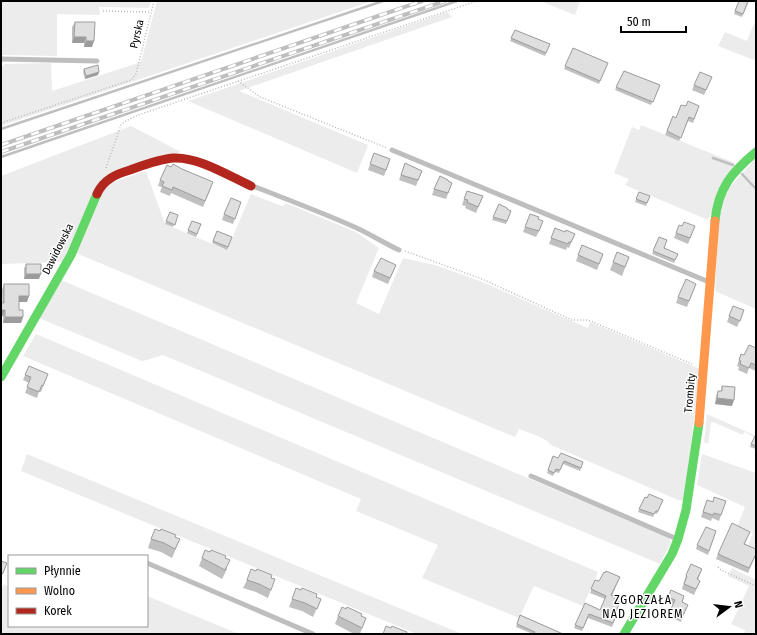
<svg xmlns="http://www.w3.org/2000/svg" width="757" height="635" font-family="'Fira Sans Condensed',sans-serif">
<rect width="100%" height="100%" fill="#fff"/>
<path fill="#ececec" d="M 1,1 L 151,1 L 149,8 L 99,7 L 100,15 L 57,14 L 57,56 L 1,55 Z
M 157,1 L 372,1 L 1,126 L 1,66 L 4,66 L 4,64 L 51,63 L 52,91 L 141,62 Z
M 540,1 L 580,1 L 575,15 Z
M 447,12 L 452,17 L 239,91 L 368,145 L 357,173 L 188,101 Z
M 754,23 L 756,25 L 756,56 L 754,60 L 718,46 L 725,32 L 747,41 Z
M 641,125 L 735,163 L 708,220 L 625,185 L 629,179 L 614,173 L 632,127 L 639,130 Z
M 131,126 L 181,152 L 117,170 L 63,262 L 1,264 L 1,176 Z
M 756,158 L 756,309 L 715,291 L 719,213 L 728,189 Z
M 146,171 L 165,224 L 227,250 L 251,194 L 282,206 L 286,203 L 356,232 L 379,248 L 356,303 L 379,314 L 403,258 L 435,265 L 480,281 L 588,328 L 590,322 L 700,369 L 684,501 L 678,500 L 551,445 C 547,438 527,432 519,429 L 515,437 L 76,253 L 107,184 Z
M 61,280 L 669,538 L 671,542 L 660,564 L 163,355 L 147,360 L 142,361 L 39,318 Z
M 36,334 L 598,572 L 583,606 L 534,586 L 519,618 L 422,578 L 438,545 L 356,511 L 361,499 L 23,356 Z
M 707,414 L 756,436 L 756,438 L 744,432 L 743,435 L 713,422 L 711,423 L 708,444 L 704,442 Z
M 27,454 L 462,634 L 417,634 L 21,471 Z
M 702,454 L 756,473 L 756,549 L 748,545 L 753,533 L 737,527 L 745,507 L 697,485 Z
M 732,568 L 756,580 L 756,634 L 744,634 L 745,630 L 731,624 L 749,586 L 728,576 Z
M 4,584 L 9,587 L 9,626 L 147,626 L 147,596 L 239,634 L 1,634 L 1,592 Z"/>
<g fill="none" stroke-linecap="round" stroke-linejoin="round">
<path stroke="#bfbfbf" stroke-width="2.5" d="M 1,129 L 383,1
M 1,157 L 457,1
M 713,158 L 733,165
M 742,174 L 756,189"/>
<path stroke="#b9b9b9" stroke-width="1.5" stroke-dasharray="1 2" stroke-linecap="butt" d="M 103,11 L 151,12
M 238,81 L 260,97 L 387,148
M 1,123 L 131,80 L 136,74 L 154,1
M 106,168 L 121,125 L 126,121 L 138,115 L 477,1
M 405,251 L 482,279 L 572,320 L 588,320 L 692,364
M 718,567 L 721,570 L 756,586"/>
<path stroke="#bebebe" stroke-width="5" d="M 1,59 L 97,61
M 392,150 L 709,282
M 253,186 C 286,199 318,211 350,225 C 367,232 382,242 399,250
M 531,476 L 677,539
M 147,563 L 313,634"/>
<path stroke="#63d668" stroke-width="9" d="M 715,221 C 718,188 732,172 756,152
M 1,377 L 71,255 L 97,194
M 624,634 L 672,554 L 678,539 L 686,510 L 699,423"/>
<path stroke="#ff974d" stroke-width="9" d="M 699,423 L 715,221"/>
<path stroke="#b3261e" stroke-width="9" d="M 97,194 C 103,180 116,174 130,170 C 144,165 159,159 174,158 C 199,157 229,176 251,186"/>
<g stroke="#bebebe" stroke-width="4">
<path id="rail" d="M 1,145 L 422,1
M 1,152 L 445,1"/>
</g>
<use href="#rail" stroke="#fff" stroke-width="2.5" stroke-dasharray="8" stroke-linecap="butt"/>
</g>
<path fill="#c0c0c0" d="M 739,1 L 749,1 L 742,17 L 734,14 Z
M 75,22 L 92,47 L 84,47 L 84,43 L 72,43 L 72,27 Z
M 515,30 L 550,44 L 545,56 L 510,41 Z
M 573,48 L 608,63 L 599,84 L 564,69 Z
M 84,69 L 98,75 L 85,79 L 83,72 Z
M 624,71 L 660,85 L 651,105 L 615,90 Z
M 712,77 L 704,95 L 692,90 L 694,85 Z
M 686,106 L 699,106 L 693,123 L 688,121 L 679,141 L 665,135 L 673,116 L 676,118 Z
M 374,153 L 390,159 L 384,176 L 368,170 Z
M 405,163 L 422,171 L 416,186 L 399,180 Z
M 160,180 L 211,188 L 203,207 L 171,193 L 170,196 L 160,192 L 162,187 L 158,186 Z
M 448,181 L 452,183 L 446,199 L 432,195 L 434,189 Z
M 467,191 L 483,196 L 476,213 L 465,208 L 466,206 L 462,205 Z
M 639,192 L 650,196 L 646,206 L 635,202 Z
M 241,202 L 233,224 L 222,220 L 224,214 Z
M 499,204 L 507,209 L 511,211 L 506,224 L 492,220 Z
M 170,212 L 178,215 L 173,227 L 165,224 Z
M 538,219 L 541,227 L 536,237 L 523,232 L 525,227 Z
M 192,221 L 201,224 L 196,237 L 187,233 Z
M 682,226 L 695,226 L 688,244 L 674,238 L 676,233 Z
M 555,228 L 565,232 L 575,234 L 569,248 L 567,247 L 566,250 L 549,244 Z
M 217,231 L 232,237 L 227,250 L 212,243 Z
M 659,237 L 664,248 L 678,254 L 674,263 L 652,254 Z
M 582,245 L 603,254 L 597,270 L 576,261 Z
M 617,252 L 629,257 L 622,276 L 610,270 Z
M 26,264 L 39,279 L 24,279 L 24,269 Z
M 396,265 L 388,284 L 372,277 L 374,271 Z
M 4,284 L 27,302 L 19,302 L 19,310 L 23,317 L 21,323 L 3,323 L 2,290 Z
M 694,289 L 687,307 L 676,303 L 678,297 Z
M 729,316 L 742,316 L 737,327 L 727,322 Z
M 756,348 L 756,371 L 749,368 L 747,374 L 738,370 L 739,367 L 737,366 L 741,354 L 744,355 Z
M 29,366 L 46,379 L 41,392 L 39,391 L 37,398 L 25,393 L 29,383 L 23,380 Z
M 722,386 L 732,406 L 715,404 L 716,396 L 718,391 L 721,391 Z
M 756,437 L 756,449 L 750,447 L 751,444 Z
M 553,456 L 558,458 L 583,462 L 580,471 L 563,464 L 559,473 L 555,472 L 553,476 L 547,473 Z
M 645,497 L 647,498 L 663,500 L 657,514 L 655,513 L 653,517 L 638,512 Z
M 707,500 L 713,502 L 726,501 L 719,521 L 712,518 L 711,521 L 701,517 Z
M 716,531 L 708,555 L 696,549 L 697,545 Z
M 748,536 L 745,544 L 756,549 L 756,555 L 748,573 L 716,559 L 718,554 Z
M 175,537 L 180,539 L 172,558 L 161,552 L 148,548 L 151,539 Z
M 202,558 L 225,558 L 227,569 L 222,579 L 199,566 Z
M 1,561 L 5,569 L 1,578 Z
M 702,569 L 698,580 L 700,581 L 694,595 L 682,589 L 686,575 Z
M 620,577 L 612,596 L 614,599 L 614,616 L 616,616 L 612,627 L 588,618 L 582,631 L 574,628 L 585,603 L 600,610 L 605,599 L 590,593 L 595,580 L 599,581 Z
M 271,578 L 275,579 L 268,598 L 256,592 L 243,588 L 247,580 Z
M 671,590 L 682,602 L 688,605 L 681,622 L 669,616 L 673,605 L 666,602 Z
M 316,597 L 321,599 L 313,617 L 302,611 L 289,607 L 292,599 Z
M 520,615 L 563,634 L 533,634 L 516,627 Z
M 338,616 L 366,618 L 360,634 L 354,634 L 335,624 Z"/>
<path fill="#9c9c9c" d="M 74,37 L 86,37 L 84,43 L 72,43 Z
M 86,41 L 94,41 L 92,47 L 84,47 Z
M 99,72 L 98,75 L 85,79 L 86,76 Z
M 26,274 L 41,274 L 39,279 L 24,279 Z
M 19,296 L 29,296 L 27,302 L 17,302 Z
M 1,310 L 5,310 L 3,316 L 1,316 Z
M 5,317 L 23,317 L 21,323 L 3,323 Z
M 717,398 L 734,400 L 732,406 L 715,404 Z"/>
<path fill="#dfdfdf" stroke="#9c9c9c" d="M 739,1 L 748,1 L 743,14 L 735,11 Z
M 75,22 L 95,22 L 94,41 L 86,41 L 86,37 L 74,37 Z
M 515,30 L 550,44 L 546,53 L 511,38 Z
M 573,48 L 608,63 L 600,81 L 565,66 Z
M 98,65 L 99,72 L 86,76 L 84,69 Z
M 624,71 L 660,85 L 653,102 L 616,87 Z
M 700,72 L 712,77 L 706,90 L 694,85 Z
M 688,101 L 699,106 L 694,119 L 689,117 L 681,138 L 667,131 L 673,116 L 676,118 L 681,105 L 686,106 Z
M 374,153 L 390,159 L 386,170 L 370,164 Z
M 405,163 L 422,171 L 418,180 L 401,175 Z
M 173,164 L 182,169 L 213,182 L 205,201 L 173,187 L 172,190 L 162,186 L 164,182 L 160,180 L 167,165 L 171,167 Z
M 440,176 L 448,180 L 448,181 L 452,183 L 448,193 L 434,189 Z
M 467,191 L 483,196 L 478,207 L 467,202 L 468,200 L 464,199 Z
M 639,192 L 650,196 L 647,203 L 636,199 Z
M 231,198 L 241,202 L 235,219 L 224,214 Z
M 499,204 L 507,208 L 507,209 L 511,211 L 507,221 L 493,217 Z
M 170,212 L 178,215 L 175,225 L 166,221 Z
M 530,214 L 539,217 L 538,219 L 543,221 L 539,231 L 525,227 Z
M 192,221 L 201,224 L 197,234 L 188,230 Z
M 684,222 L 695,226 L 690,238 L 676,233 L 679,225 L 682,226 Z
M 555,228 L 565,232 L 566,230 L 575,234 L 571,242 L 569,242 L 568,244 L 551,238 Z
M 217,231 L 232,237 L 228,247 L 213,241 Z
M 659,237 L 667,240 L 664,248 L 678,254 L 675,260 L 653,251 Z
M 582,245 L 603,254 L 599,264 L 578,255 Z
M 617,252 L 629,257 L 625,267 L 613,262 Z
M 381,258 L 396,265 L 390,278 L 374,271 Z
M 26,264 L 41,264 L 41,274 L 26,274 Z
M 686,279 L 696,284 L 689,301 L 678,297 Z
M 4,284 L 29,284 L 29,296 L 19,296 L 19,310 L 23,310 L 23,317 L 5,317 L 5,310 L 1,310 L 1,303 L 4,303 Z
M 733,306 L 744,310 L 740,321 L 729,316 Z
M 749,345 L 756,348 L 756,365 L 751,363 L 749,368 L 740,364 L 741,361 L 739,360 L 741,354 L 744,355 Z
M 29,366 L 48,374 L 43,386 L 42,385 L 39,392 L 27,387 L 31,377 L 25,375 Z
M 722,386 L 735,387 L 734,400 L 717,398 L 718,391 L 722,391 Z
M 755,436 L 756,437 L 756,446 L 751,444 Z
M 561,453 L 583,462 L 581,468 L 564,461 L 560,470 L 556,469 L 554,473 L 548,470 L 553,456 L 558,458 Z
M 649,494 L 663,500 L 658,511 L 656,511 L 654,514 L 639,509 L 645,497 L 647,498 Z
M 714,497 L 726,501 L 721,515 L 714,513 L 713,515 L 703,512 L 707,500 L 713,502 Z
M 732,523 L 750,532 L 744,544 L 756,549 L 756,554 L 749,568 L 718,554 Z
M 706,527 L 716,531 L 709,551 L 697,545 Z
M 155,529 L 160,531 L 161,529 L 176,535 L 175,537 L 180,539 L 175,549 L 164,543 L 151,539 Z
M 205,550 L 210,552 L 211,550 L 226,556 L 225,558 L 230,560 L 225,570 L 202,558 Z
M 1,561 L 7,563 L 3,573 L 1,572 Z
M 691,564 L 702,569 L 697,579 L 700,581 L 696,589 L 684,584 L 687,576 L 686,575 Z
M 251,569 L 256,571 L 257,569 L 272,575 L 271,578 L 275,579 L 271,590 L 259,584 L 247,580 Z
M 606,571 L 620,577 L 611,595 L 615,597 L 614,599 L 620,602 L 614,616 L 616,616 L 613,623 L 589,614 L 583,628 L 575,625 L 585,603 L 600,610 L 606,596 L 591,589 L 595,580 L 599,581 L 604,572 L 605,573 Z
M 296,588 L 301,590 L 302,588 L 317,594 L 316,597 L 321,599 L 317,609 L 305,603 L 292,599 Z
M 671,590 L 684,596 L 682,602 L 688,605 L 682,617 L 670,611 L 675,600 L 668,597 Z
M 342,607 L 346,609 L 347,607 L 362,614 L 361,616 L 366,618 L 362,628 L 338,616 Z
M 520,615 L 563,634 L 534,634 L 535,632 L 517,624 Z
M 386,626 L 391,628 L 392,626 L 407,632 L 406,634 L 383,634 Z"/>
<g text-anchor="middle" dominant-baseline="central" stroke-width="3" stroke-linejoin="round" paint-order="stroke">
<g font-size="11" fill="#000" stroke="#fff">
<text transform="translate(137 34) rotate(-77)">Pyrska</text>
<text transform="translate(58 249) rotate(-63)">Dawidowska</text>
<text transform="translate(690 393) rotate(-85)">Trombity</text>
</g>
<g font-size="12" letter-spacing="1" fill="#000" stroke="#fff">
<text x="643" y="600">ZGORZAŁA<tspan x="643" dy="14">NAD JEZIOREM</tspan></text>
</g>
</g>
<rect width="757" height="635" fill="none" stroke="#000000" stroke-width="4"/>
<rect x="8" y="555" width="140" height="72" fill="#ffffff" stroke="#999999"/>
<rect x="16" y="568" width="20" height="6" fill="#63d668" stroke="#999999"/>
<text x="44" y="575" font-size="12" fill="#000000">Płynnie</text>
<rect x="16" y="588" width="20" height="6" fill="#ff974d" stroke="#999999"/>
<text x="44" y="595" font-size="12" fill="#000000">Wolno</text>
<rect x="16" y="608" width="20" height="6" fill="#b3261e" stroke="#999999"/>
<text x="44" y="615" font-size="12" fill="#000000">Korek</text>
<g transform="translate(729 607) rotate(75)" stroke="#ffffff" stroke-width="3" paint-order="stroke">
<path d="M0-3L7 15L0 10L-7 15Z" fill="#000000"/>
<text y="-6" font-size="11" font-weight="bold" text-anchor="middle" fill="#000000">N</text>
</g>
<path d="M621 26v6h65v-6" fill="none" stroke="#000000" stroke-width="2"/>
<text x="627" y="26" font-size="12" fill="#000000" stroke="#ffffff" stroke-width="3" paint-order="stroke">50 m</text>
</svg>
